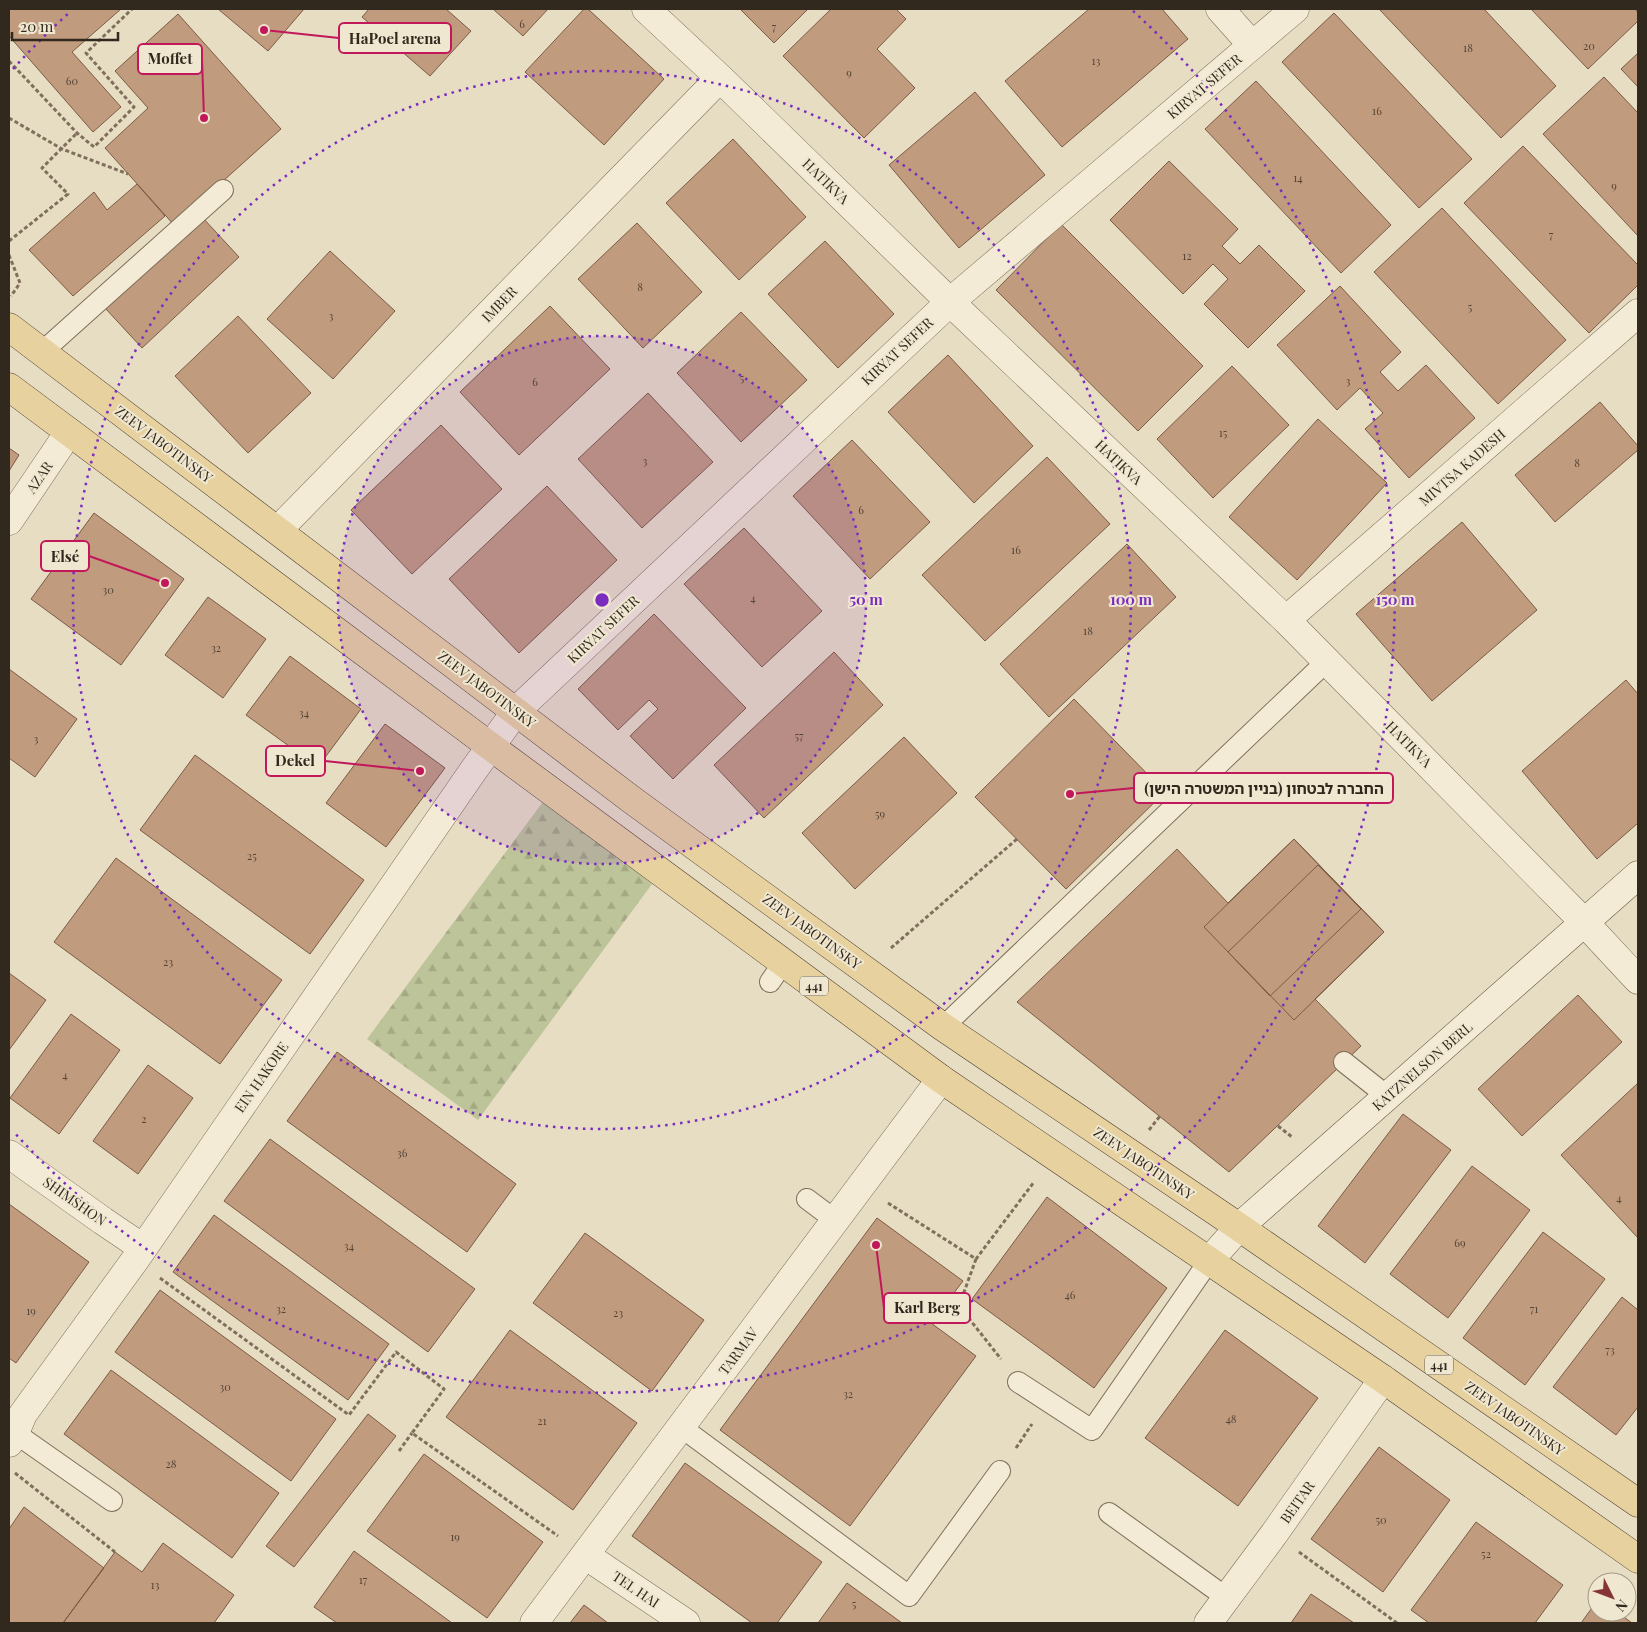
<svg xmlns="http://www.w3.org/2000/svg" width="1647" height="1632" font-family="'Playfair Display','Noto Sans Hebrew',serif">
<defs>
<pattern id="forest-firs" width="22" height="20" patternUnits="userSpaceOnUse" patternTransform="scale(1.25)"><rect width="22" height="20" fill="#bec499"/><path d="M5 1l3.5 6h-7zM16 11l3.5 6h-7z" fill="#a4a883"/></pattern>
</defs>
<rect width="100%" height="100%" fill="#e7ddc3"/>
<path fill="url(#forest-firs)" d="M 545,799 L 652,884 L 478,1120 L 367,1039 Z"/>
<path fill="#c19b7e" stroke="#7b5b45" d="M 9,9 L 121,9 L 72,52 L 121,107 L 93,132 L 9,36 Z
M 218,9 L 304,9 L 268,51 Z
M 369,9 L 446,9 L 471,31 L 430,76 L 362,17 Z
M 493,9 L 548,9 L 523,36 Z
M 584,9 L 588,9 L 664,79 L 604,145 L 525,72 Z
M 740,9 L 808,9 L 774,43 Z
M 831,9 L 896,9 L 906,19 L 877,49 L 915,88 L 864,138 L 783,56 Z
M 1089,9 L 1162,9 L 1188,39 L 1062,147 L 1005,81 Z
M 1379,9 L 1484,9 L 1556,86 L 1501,138 Z
M 1531,9 L 1635,9 L 1638,13 L 1638,21 L 1588,69 Z
M 1334,13 L 1472,159 L 1419,208 L 1282,62 Z
M 178,14 L 281,129 L 174,225 L 105,148 L 148,108 L 115,71 Z
M 1638,53 L 1638,87 L 1621,69 Z
M 1604,77 L 1638,113 L 1638,236 L 1543,134 Z
M 1256,81 L 1391,225 L 1341,273 L 1205,129 Z
M 975,92 L 1045,175 L 959,248 L 889,165 Z
M 733,139 L 806,217 L 739,280 L 666,203 Z
M 1523,146 L 1638,265 L 1638,285 L 1589,333 L 1464,203 Z
M 1169,161 L 1238,229 L 1222,246 L 1240,264 L 1259,245 L 1305,291 L 1248,348 L 1204,304 L 1228,279 L 1213,264 L 1183,294 L 1110,220 Z
M 137,184 L 165,216 L 73,296 L 29,250 L 94,192 L 107,210 Z
M 1442,208 L 1566,340 L 1498,404 L 1374,272 Z
M 202,217 L 239,257 L 142,348 L 105,308 Z
M 637,223 L 702,292 L 643,348 L 578,279 Z
M 1061,224 L 1203,366 L 1138,431 L 996,290 Z
M 825,241 L 894,314 L 838,368 L 768,294 Z
M 330,251 L 395,311 L 333,379 L 267,319 Z
M 1340,286 L 1401,352 L 1380,372 L 1398,391 L 1426,365 L 1475,418 L 1409,478 L 1365,429 L 1383,413 L 1360,388 L 1337,410 L 1277,345 Z
M 550,306 L 610,369 L 519,455 L 460,392 Z
M 741,312 L 807,380 L 741,442 L 677,373 Z
M 238,316 L 311,393 L 248,453 L 175,376 Z
M 948,355 L 1033,446 L 974,503 L 888,412 Z
M 1232,366 L 1289,425 L 1213,498 L 1157,439 Z
M 648,393 L 713,462 L 642,528 L 578,459 Z
M 1600,402 L 1638,446 L 1638,450 L 1555,522 L 1515,475 Z
M 1318,419 L 1387,483 L 1297,580 L 1229,517 Z
M 441,425 L 502,489 L 412,574 L 351,510 Z
M 852,440 L 930,522 L 870,579 L 793,496 Z
M 9,448 L 19,455 L 9,471 Z
M 1047,457 L 1110,524 L 985,641 L 922,575 Z
M 547,486 L 617,560 L 519,653 L 449,579 Z
M 94,513 L 184,579 L 121,665 L 31,599 Z
M 1462,522 L 1537,610 L 1432,701 L 1356,614 Z
M 744,528 L 822,611 L 762,667 L 684,584 Z
M 1127,544 L 1176,597 L 1049,717 L 1000,664 Z
M 208,597 L 266,639 L 223,698 L 165,655 Z
M 654,614 L 746,708 L 673,779 L 630,736 L 658,709 L 649,700 L 618,730 L 578,689 Z
M 834,652 L 883,705 L 764,818 L 714,765 Z
M 290,656 L 361,709 L 318,767 L 246,715 Z
M 9,669 L 77,719 L 35,777 L 9,758 Z
M 1626,680 L 1638,694 L 1638,823 L 1597,859 L 1522,771 Z
M 1074,699 L 1165,792 L 1066,889 L 975,797 Z
M 385,724 L 445,768 L 386,847 L 326,803 Z
M 904,737 L 957,793 L 855,889 L 802,833 Z
M 195,755 L 364,880 L 310,954 L 140,830 Z
M 1294,839 L 1384,932 L 1315,999 L 1361,1046 L 1229,1172 L 1017,1002 L 1177,849 L 1228,903 Z
M 1294,839 L 1384,932 L 1294,1020 L 1204,927 Z
M 116,858 L 282,980 L 220,1064 L 54,942 Z
M 1318,865 L 1361,909 L 1270,996 L 1228,952 Z
M 9,973 L 46,1000 L 9,1050 Z
M 1578,995 L 1622,1042 L 1522,1136 L 1478,1089 Z
M 71,1014 L 120,1050 L 59,1134 L 10,1098 Z
M 337,1052 L 516,1184 L 467,1252 L 287,1121 Z
M 148,1065 L 193,1098 L 138,1174 L 93,1141 Z
M 1638,1083 L 1638,1238 L 1561,1155 Z
M 1403,1114 L 1451,1150 L 1365,1263 L 1318,1226 Z
M 270,1139 L 475,1289 L 428,1352 L 224,1201 Z
M 1472,1166 L 1530,1210 L 1448,1318 L 1390,1274 Z
M 1047,1197 L 1167,1288 L 1094,1388 L 972,1299 Z
M 9,1204 L 89,1262 L 16,1363 L 9,1358 Z
M 214,1215 L 389,1344 L 348,1400 L 173,1272 Z
M 877,1218 L 963,1281 L 931,1323 L 976,1356 L 850,1526 L 720,1430 Z
M 1543,1232 L 1605,1279 L 1525,1385 L 1463,1338 Z
M 585,1233 L 704,1320 L 652,1391 L 533,1303 Z
M 160,1290 L 336,1419 L 291,1481 L 115,1352 Z
M 1622,1297 L 1638,1310 L 1638,1407 L 1616,1435 L 1553,1387 Z
M 510,1330 L 637,1423 L 573,1510 L 446,1417 Z
M 1225,1330 L 1318,1398 L 1238,1506 L 1145,1438 Z
M 111,1370 L 279,1493 L 232,1558 L 64,1434 Z
M 368,1414 L 396,1436 L 294,1567 L 266,1546 Z
M 1379,1447 L 1450,1500 L 1383,1592 L 1311,1539 Z
M 424,1454 L 543,1542 L 487,1618 L 367,1531 Z
M 685,1463 L 822,1562 L 777,1623 L 752,1623 L 632,1536 Z
M 24,1507 L 104,1568 L 63,1623 L 9,1623 L 9,1529 Z
M 1476,1522 L 1563,1585 L 1535,1623 L 1429,1623 L 1411,1610 Z
M 163,1543 L 234,1595 L 214,1623 L 63,1623 L 115,1552 L 142,1572 Z
M 354,1551 L 452,1623 L 337,1623 L 314,1607 Z
M 847,1583 L 902,1623 L 818,1623 Z
M 1311,1594 L 1354,1623 L 1291,1623 Z
M 1597,1601 L 1597,1612 L 1617,1612 L 1632,1623 L 1581,1623 Z
M 584,1605 L 608,1623 L 570,1623 Z"/>
<g fill="none" stroke-linecap="round" stroke-linejoin="round">
<g stroke="#7f6f5c" stroke-width="22">
<path id="lane" d="M 42,352 L 223,190
M 770,982 L 783,963
M 943,1027 L 1327,661
M 1344,1062 L 1387,1096
M 807,1199 L 835,1220
M 1018,1382 L 1092,1430 L 1209,1261
M 681,1427 L 909,1596 L 1000,1471
M 15,1433 L 112,1501
M 1109,1513 L 1227,1598"/>
</g>
<g stroke="#7f6f5c" stroke-width="29">
<path id="street" d="M 646,9 L 720,78 L 950,302 L 1286,620 L 1584,922 L 1638,980
M 1220,9 L 1252,45
M 9,521 L 69,432
M 278,530 L 720,78
M 1286,620 L 1638,313
M 9,1154 L 103,1221 L 143,1248
M 9,1443 L 15,1433 L 23,1414 L 135,1260 L 473,771 L 516,711 L 950,302 L 1295,9
M 585,1555 L 686,1623
M 534,1623 L 941,1079
M 1208,1623 L 1274,1534 L 1383,1379"/>
</g>
<g stroke="#61513f" stroke-width="29">
<path id="secondary" d="M 1209,1261 L 1239,1227 L 1638,875"/>
</g>
<g stroke="#4d3e30" stroke-width="29">
<path id="primary" d="M 9,327 L 632,800 L 943,1027 L 1239,1227 L 1638,1503
M 9,387 L 490,746 L 941,1079 L 1383,1379 L 1638,1559"/>
</g>
<path stroke="#7f6f5c" stroke-width="3" stroke-dasharray="4 2.5" stroke-linecap="butt" d="M 9,61 L 77,133 L 94,147 L 134,107 L 86,53 L 132,9
M 9,118 L 62,149 L 128,174
M 9,241 L 68,194 L 42,168 L 77,133
M 9,255 L 20,283 L 11,296
M 891,948 L 1017,839
M 1278,1126 L 1292,1137
M 1149,1130 L 1160,1116
M 888,1203 L 976,1259 L 1034,1182
M 976,1259 L 959,1306 L 1001,1359
M 160,1278 L 349,1415 L 396,1352 L 444,1389 L 412,1433 L 558,1536
M 1016,1448 L 1032,1424
M 399,1451 L 412,1433
M 15,1473 L 115,1552
M 1299,1552 L 1397,1623"/>
<use href="#lane" stroke="#f3ebd5" stroke-width="20"/>
<use href="#street" stroke="#f3ebd5" stroke-width="28"/>
<use href="#secondary" stroke="#f3ebd5" stroke-width="28"/>
<use href="#primary" stroke="#e6d19f" stroke-width="28"/>
</g>
<circle cx="602" cy="600" r="264" fill="#7b2cbf" fill-opacity=".12"/>
<g fill="none" stroke="#7b2cbf" stroke-width="2.5" stroke-dasharray="2.5 5">
<circle cx="602" cy="600" r="264"/>
<circle cx="602" cy="600" r="529"/>
<path d="M13 69A793 793 0 0 1 71 11M1133 11A793 793 0 1 1 13 1131"/>
</g>
<g text-anchor="middle" dominant-baseline="central" stroke-width="4" stroke-linejoin="round" paint-order="stroke">
<g font-size="11" fill="#554536">
<text x="522" y="23">6</text>
<text x="774" y="26">7</text>
<text x="1589" y="45">20</text>
<text x="1468" y="47">18</text>
<text x="1096" y="60">13</text>
<text x="849" y="72">9</text>
<text x="72" y="80">60</text>
<text x="1377" y="110">16</text>
<text x="1298" y="177">14</text>
<text x="1614" y="185">9</text>
<text x="1551" y="234">7</text>
<text x="1187" y="255">12</text>
<text x="640" y="286">8</text>
<text x="1470" y="306">5</text>
<text x="331" y="315">3</text>
<text x="742" y="377">5</text>
<text x="1348" y="380">3</text>
<text x="535" y="381">6</text>
<text x="1223" y="432">15</text>
<text x="645" y="460">3</text>
<text x="1577" y="462">8</text>
<text x="861" y="509">6</text>
<text x="1016" y="549">16</text>
<text x="108" y="589">30</text>
<text x="753" y="597">4</text>
<text x="1088" y="630">18</text>
<text x="216" y="647">32</text>
<text x="304" y="712">34</text>
<text x="799" y="735">57</text>
<text x="36" y="738">3</text>
<text x="880" y="813">59</text>
<text x="252" y="855">25</text>
<text x="168" y="961">23</text>
<text x="65" y="1074">4</text>
<text x="144" y="1118">2</text>
<text x="402" y="1152">36</text>
<text x="1619" y="1197">4</text>
<text x="1460" y="1242">69</text>
<text x="349" y="1245">34</text>
<text x="1070" y="1294">46</text>
<text x="281" y="1308">32</text>
<text x="1534" y="1308">71</text>
<text x="31" y="1310">19</text>
<text x="618" y="1312">23</text>
<text x="1610" y="1349">73</text>
<text x="225" y="1386">30</text>
<text x="848" y="1393">32</text>
<text x="1231" y="1418">48</text>
<text x="542" y="1420">21</text>
<text x="171" y="1463">28</text>
<text x="1381" y="1519">50</text>
<text x="455" y="1536">19</text>
<text x="1486" y="1553">52</text>
<text x="363" y="1579">17</text>
<text x="155" y="1584">13</text>
<text x="854" y="1603">5</text>
</g>
<g fill="#f0e7d1" stroke="#6a6154" stroke-width="1">
<rect x="800" y="976.5" width="28" height="19" rx="4"/>
<rect x="1425" y="1355.5" width="28" height="19" rx="4"/>
</g>
<g font-size="12" font-weight="bold" fill="#31281e">
<text x="814" y="986">441</text>
<text x="1439" y="1365">441</text>
</g>
<g font-size="14" fill="#31281e" stroke="#f0e7d1">
<text transform="translate(1204 86) rotate(-40)">KIRYAT SEFER</text>
<text transform="translate(826 181) rotate(44)">HATIKVA</text>
<text transform="translate(499 304) rotate(-46)">IMBER</text>
<text transform="translate(897 351) rotate(-43)">KIRYAT SEFER</text>
<text transform="translate(164 444) rotate(37)">ZEEV JABOTINSKY</text>
<text transform="translate(1119 462) rotate(43)">HATIKVA</text>
<text transform="translate(1462 467) rotate(-41)">MIVTSA KADESH</text>
<text transform="translate(39 477) rotate(-56)">AZAR</text>
<text transform="translate(603 629) rotate(-43)">KIRYAT SEFER</text>
<text transform="translate(487 689) rotate(37)">ZEEV JABOTINSKY</text>
<text transform="translate(1409 744) rotate(45)">HATIKVA</text>
<text transform="translate(812 931) rotate(36)">ZEEV JABOTINSKY</text>
<text transform="translate(1422 1066) rotate(-41)">KATZNELSON BERL</text>
<text transform="translate(261 1077) rotate(-55)">EIN HAKORE</text>
<text transform="translate(1144 1163) rotate(34)">ZEEV JABOTINSKY</text>
<text transform="translate(75 1201) rotate(35)">SHIMSHON</text>
<text transform="translate(738 1351) rotate(-53)">TARMAV</text>
<text transform="translate(1515 1418) rotate(35)">ZEEV JABOTINSKY</text>
<text transform="translate(1297 1502) rotate(-55)">BEITAR</text>
<text transform="translate(636 1589) rotate(34)">TEL HAI</text>
</g>
</g>
<circle cx="602" cy="600" r="8" fill="#7b2cbf" stroke="#f0e7d1" stroke-width="2.5"/>
<g font-size="15" text-anchor="middle" font-weight="bold" fill="#7b2cbf" stroke="#f0e7d1" stroke-width="4" stroke-linejoin="round" paint-order="stroke">
<text x="866" y="605">50 m</text>
<text x="1131" y="605">100 m</text>
<text x="1395" y="605">150 m</text>
</g>
<path fill="none" stroke="#c2185b" stroke-width="2" d="M264 30L339 38M204 118L202 59M165 583L89 556M420 771L325 761M1070 794L1134 788M876 1245L884 1308"/>
<g fill="#c2185b" stroke="#f0e7d1" stroke-width="2">
<circle cx="264" cy="30" r="5"/>
<circle cx="204" cy="118" r="5"/>
<circle cx="165" cy="583" r="5"/>
<circle cx="420" cy="771" r="5"/>
<circle cx="1070" cy="794" r="5"/>
<circle cx="876" cy="1245" r="5"/>
</g>
<g fill="#f0e7d1" stroke="#c2185b" stroke-width="2">
<rect x="339" y="23" width="112" height="30" rx="5"/>
<rect x="138" y="44" width="64" height="30" rx="5"/>
<rect x="41" y="541" width="48" height="30" rx="5"/>
<rect x="266" y="746" width="59" height="30" rx="5"/>
<rect x="1134" y="773" width="259" height="30" rx="5"/>
<rect x="884" y="1293" width="86" height="30" rx="5"/>
</g>
<g font-size="15" text-anchor="middle" font-weight="bold" fill="#31281e">
<text x="395" y="44">HaPoel arena</text>
<text x="170" y="64">Moffet</text>
<text x="65" y="562">Elsé</text>
<text x="295" y="766">Dekel</text>
<text x="1264" y="794">החברה לבטחון (בניין המשטרה הישן)</text>
<text x="927" y="1313">Karl Berg</text>
</g>
<rect width="1647" height="1632" fill="none" stroke="#31281e" stroke-width="20"/>
<g transform="translate(1612 1597) rotate(132)"><circle r="24" fill="#f0e7d1" stroke="#a49b89"/>
<path d="M0-4L9 19L0 12L-9 19Z" fill="#863534"/>
<text y="-8" font-size="14" font-weight="bold" text-anchor="middle" fill="#31281e">N</text>
</g>
<path d="M12 32v8h106v-8" fill="none" stroke="#31281e" stroke-width="2.5"/>
<text x="20" y="32" font-size="15" fill="#31281e" stroke="#f0e7d1" stroke-width="4" paint-order="stroke">20 m</text>
</svg>
